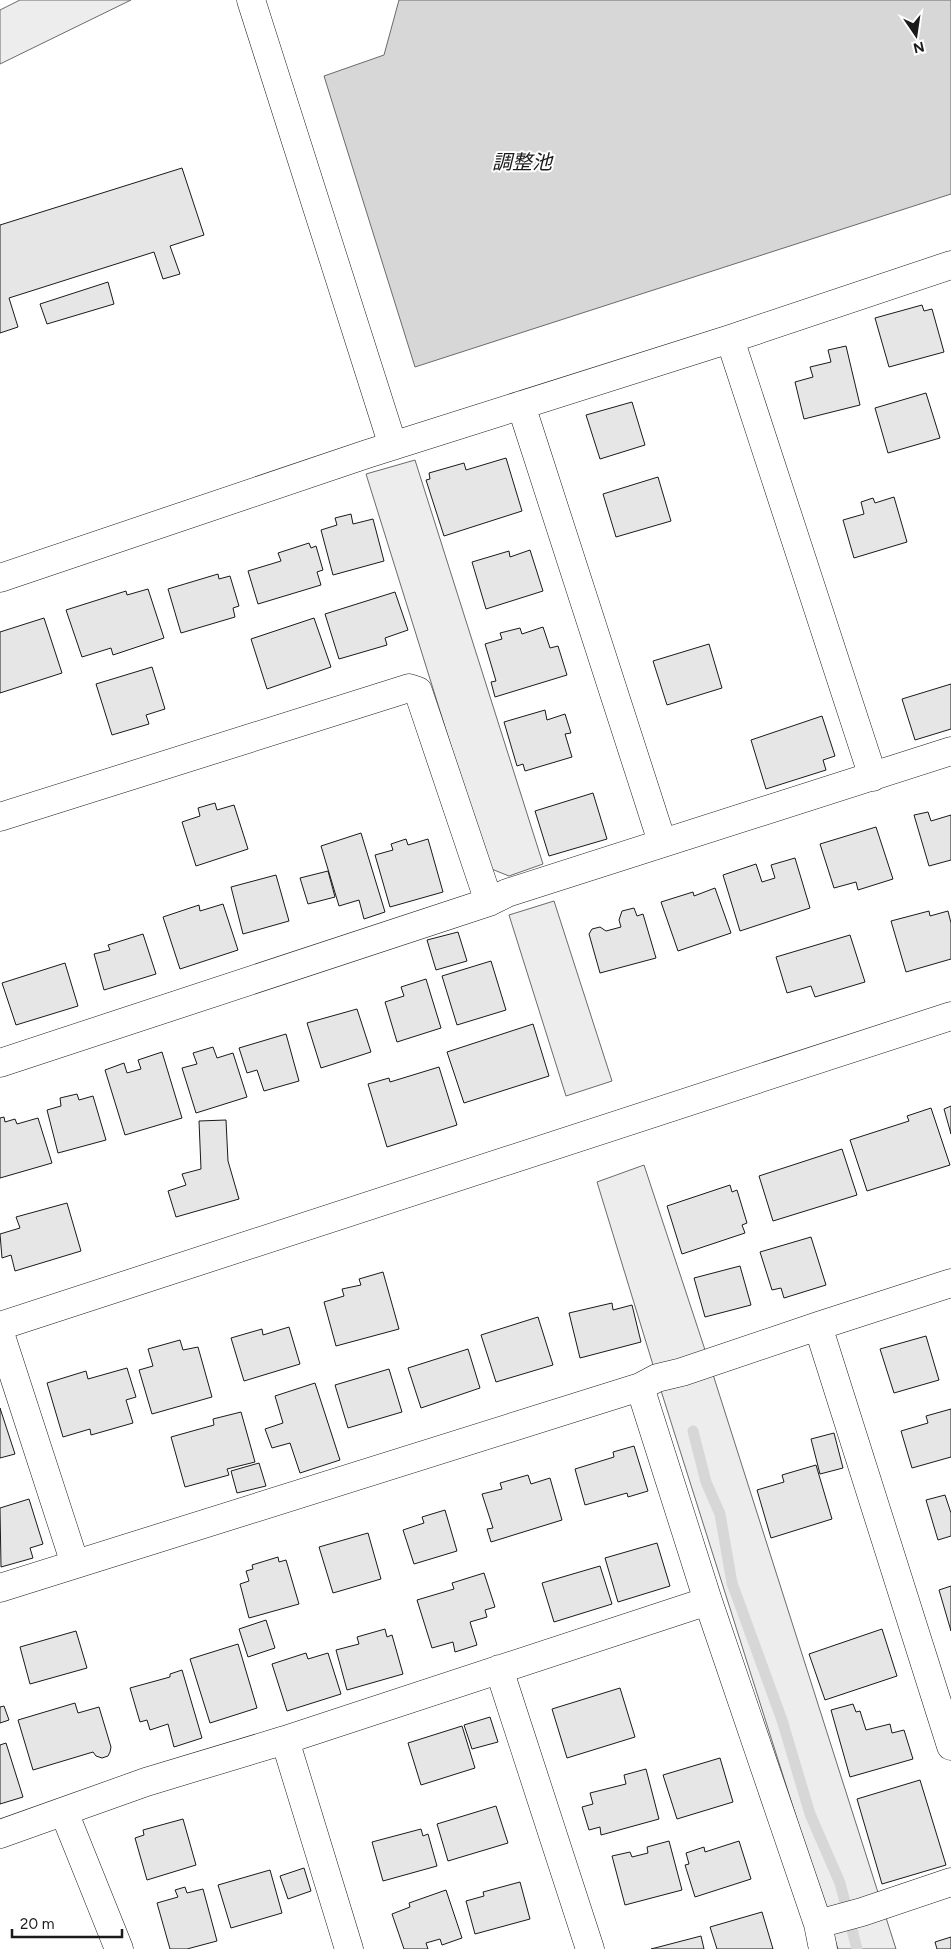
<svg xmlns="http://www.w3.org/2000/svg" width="951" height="1949" font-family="Figtree,'Noto Sans JP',sans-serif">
<rect width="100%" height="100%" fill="#fff"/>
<path fill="#ededed" stroke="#6a6a6a" d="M 20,0 L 131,0 L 0,64 L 0,10 Z
M 415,460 L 543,864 L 509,876 L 489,868 L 366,474 Z
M 554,901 L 612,1081 L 566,1096 L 509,915 Z
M 644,1165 L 709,1362 L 896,1949 L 838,1949 L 657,1378 L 597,1182 Z"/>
<path fill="#d7d7d7" stroke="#6a6a6a" d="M 399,0 L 951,0 L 951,194 L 415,367 L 324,76 L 384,55 Z"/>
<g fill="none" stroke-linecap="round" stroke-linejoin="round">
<path stroke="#d7d7d7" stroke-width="11" d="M 693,1431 L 706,1482 L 720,1514 L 732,1583 L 782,1720 L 810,1814 L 840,1883 L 857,1949"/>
</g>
<path fill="#e6e6e6" stroke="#1a1a1a" d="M 182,168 L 204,235 L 170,246 L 180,274 L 163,279 L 154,252 L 9,298 L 18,327 L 0,333 L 0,225 Z
M 108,282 L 114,304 L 47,324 L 40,304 Z
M 922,305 L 924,311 L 932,309 L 944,352 L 889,367 L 875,318 Z
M 846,346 L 860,405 L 804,419 L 795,382 L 813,377 L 810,367 L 831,362 L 828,350 Z
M 926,393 L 940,438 L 888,453 L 875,408 Z
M 632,402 L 645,445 L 600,459 L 586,415 Z
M 506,458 L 522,511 L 444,536 L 426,480 L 430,479 L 429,473 L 464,463 L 466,470 Z
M 658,477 L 671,521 L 616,537 L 603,494 Z
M 894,497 L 907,542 L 854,558 L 843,520 L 864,514 L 861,502 L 873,498 L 875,503 Z
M 351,514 L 353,524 L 373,519 L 384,561 L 333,575 L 321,530 L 337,525 L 335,518 Z
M 309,543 L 311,548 L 316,546 L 323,570 L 317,572 L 321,585 L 258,604 L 248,571 L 281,561 L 278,553 Z
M 530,550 L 543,591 L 486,609 L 472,562 L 509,551 L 510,557 Z
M 218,574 L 219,579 L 230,576 L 239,606 L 233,608 L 235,617 L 181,633 L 168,589 Z
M 148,589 L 164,638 L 113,655 L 111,648 L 82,657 L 66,610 L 126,591 L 127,595 Z
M 395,592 L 408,630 L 385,638 L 387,645 L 339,659 L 325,614 Z
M 44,618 L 62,673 L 0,693 L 0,632 Z
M 314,618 L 331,667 L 267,689 L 251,639 Z
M 543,627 L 550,648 L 558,646 L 567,675 L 495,697 L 491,682 L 496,681 L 485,644 L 502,639 L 500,633 L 520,628 L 522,634 Z
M 709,644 L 722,688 L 667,705 L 653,661 Z
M 152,667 L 165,709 L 146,715 L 149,724 L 112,735 L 96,684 Z
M 951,684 L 951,729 L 915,740 L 902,699 Z
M 545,710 L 547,720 L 565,714 L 571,733 L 565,734 L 572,757 L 525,771 L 523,764 L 517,766 L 504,722 Z
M 822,716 L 835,756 L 823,760 L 826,770 L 766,789 L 751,740 Z
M 593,793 L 607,839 L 549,856 L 535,811 Z
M 215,803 L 217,810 L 234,805 L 248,849 L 196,866 L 182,822 L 200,816 L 198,808 Z
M 928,812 L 931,821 L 951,815 L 951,860 L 929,866 L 914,815 Z
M 876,827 L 893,879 L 858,890 L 856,882 L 834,888 L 820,844 Z
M 361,833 L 385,912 L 364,919 L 359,900 L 339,906 L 321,846 Z
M 406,839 L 408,845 L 428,839 L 443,892 L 390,907 L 375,855 L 393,850 L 391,844 Z
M 795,858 L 810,908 L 740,931 L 723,875 L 756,864 L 762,882 L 775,878 L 771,865 Z
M 328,871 L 335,897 L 308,904 L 300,878 Z
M 276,875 L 289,921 L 243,934 L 231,887 Z
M 715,888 L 731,933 L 678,951 L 661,902 L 693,892 L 694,896 Z
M 223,904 L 238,950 L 180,969 L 163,917 L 199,905 L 200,911 Z
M 634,908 L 637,916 L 643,914 L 656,958 L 600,973 L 589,934 L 592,929 L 600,927 L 606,931 L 621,927 L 619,920 L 622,911 Z
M 929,911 L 930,916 L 948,911 L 951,923 L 951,959 L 906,972 L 891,921 Z
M 458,932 L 467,961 L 436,970 L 427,940 Z
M 143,934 L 156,974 L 104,990 L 94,954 L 110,950 L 108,945 Z
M 850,935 L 865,982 L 815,997 L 811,986 L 787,993 L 776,957 Z
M 491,961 L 506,1010 L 457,1025 L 442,976 Z
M 65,963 L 78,1006 L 16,1025 L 2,983 Z
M 426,979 L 441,1028 L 397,1042 L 385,1002 L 404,996 L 401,987 Z
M 357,1009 L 371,1052 L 321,1068 L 307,1023 Z
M 533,1024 L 549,1076 L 464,1103 L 447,1052 Z
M 286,1034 L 299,1081 L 264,1091 L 257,1070 L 247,1073 L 239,1048 Z
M 213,1047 L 217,1058 L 233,1053 L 247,1097 L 196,1113 L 182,1068 L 197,1064 L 193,1053 Z
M 162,1052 L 182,1118 L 125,1135 L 105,1070 L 124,1063 L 127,1073 L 141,1069 L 138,1060 Z
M 439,1067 L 457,1125 L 387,1147 L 368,1084 L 389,1078 L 390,1082 Z
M 77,1094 L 79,1100 L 93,1096 L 106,1140 L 58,1153 L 47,1110 L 61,1106 L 60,1098 Z
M 951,1106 L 951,1134 L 944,1109 Z
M 931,1108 L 950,1165 L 867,1191 L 850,1140 L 909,1121 L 907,1116 Z
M 4,1117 L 5,1122 L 15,1119 L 17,1124 L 38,1118 L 52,1163 L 0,1178 L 0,1118 Z
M 226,1120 L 228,1161 L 239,1199 L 176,1217 L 168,1191 L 186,1185 L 182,1174 L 201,1169 L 199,1121 Z
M 842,1149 L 857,1195 L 773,1221 L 759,1176 Z
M 730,1185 L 732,1192 L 737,1190 L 747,1223 L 742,1225 L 745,1233 L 682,1254 L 667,1206 Z
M 67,1203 L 81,1251 L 15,1271 L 11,1255 L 2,1258 L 0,1234 L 20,1228 L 16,1217 Z
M 811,1237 L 826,1285 L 784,1298 L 781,1288 L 772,1290 L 760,1252 Z
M 740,1266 L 751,1305 L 705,1317 L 694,1278 Z
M 383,1272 L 399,1329 L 336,1346 L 324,1302 L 344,1296 L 342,1289 L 361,1285 L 359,1279 Z
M 612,1303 L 613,1310 L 632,1305 L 641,1342 L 580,1358 L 569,1313 Z
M 538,1317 L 553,1365 L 496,1382 L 481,1335 Z
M 289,1327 L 300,1364 L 244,1381 L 231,1338 L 262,1329 L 263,1335 Z
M 926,1336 L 939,1380 L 894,1393 L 880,1349 Z
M 180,1340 L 183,1350 L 198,1347 L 212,1397 L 152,1414 L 139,1370 L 153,1366 L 148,1349 Z
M 468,1349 L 480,1388 L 421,1408 L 408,1368 Z
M 127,1368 L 136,1397 L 126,1400 L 133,1423 L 91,1435 L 90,1429 L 63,1437 L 47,1383 L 86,1371 L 88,1379 Z
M 389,1369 L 402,1412 L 348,1428 L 335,1385 Z
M 315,1383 L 340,1460 L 300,1473 L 290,1443 L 272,1448 L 265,1429 L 283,1423 L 275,1396 Z
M 0,1408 L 15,1454 L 0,1458 Z
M 951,1409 L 951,1457 L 912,1468 L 901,1431 L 928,1423 L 926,1416 Z
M 241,1412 L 255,1462 L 227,1469 L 229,1475 L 185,1487 L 171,1437 L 214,1425 L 213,1419 Z
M 834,1433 L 843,1468 L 820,1474 L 811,1439 Z
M 634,1446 L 648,1491 L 628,1497 L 627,1493 L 585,1505 L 575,1469 L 614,1457 L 613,1452 Z
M 259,1463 L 266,1486 L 237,1493 L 231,1471 Z
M 816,1465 L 832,1519 L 771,1538 L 757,1490 L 784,1482 L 782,1475 Z
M 528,1475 L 531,1484 L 550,1478 L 562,1520 L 491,1542 L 487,1529 L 493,1528 L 482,1494 L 502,1489 L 500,1483 Z
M 945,1495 L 951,1513 L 951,1536 L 938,1540 L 926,1500 Z
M 29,1499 L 43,1544 L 30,1548 L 33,1558 L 1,1567 L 0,1508 Z
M 445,1510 L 457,1551 L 414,1564 L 403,1530 L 424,1523 L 422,1517 Z
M 368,1533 L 381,1579 L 333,1593 L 319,1547 Z
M 657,1543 L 670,1586 L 618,1602 L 605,1558 Z
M 278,1557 L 279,1562 L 286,1560 L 299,1604 L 249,1618 L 240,1584 L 249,1581 L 246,1571 L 253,1569 L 252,1565 Z
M 600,1566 L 612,1604 L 554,1622 L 542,1583 Z
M 484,1573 L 495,1607 L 485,1610 L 487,1617 L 470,1622 L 477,1645 L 455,1652 L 453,1642 L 432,1648 L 417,1600 L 454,1589 L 452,1583 Z
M 951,1586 L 951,1631 L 939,1590 Z
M 266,1620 L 275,1648 L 248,1657 L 239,1629 Z
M 385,1629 L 387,1637 L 392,1635 L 403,1674 L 347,1690 L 336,1650 L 359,1644 L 357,1637 Z
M 882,1629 L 897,1676 L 825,1700 L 809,1654 Z
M 76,1631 L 87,1668 L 30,1684 L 20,1647 Z
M 238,1644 L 257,1708 L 210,1723 L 190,1659 Z
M 306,1653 L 308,1659 L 328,1653 L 341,1694 L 287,1711 L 272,1664 Z
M 182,1670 L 202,1738 L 174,1747 L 168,1724 L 150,1730 L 147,1720 L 140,1722 L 130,1688 L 170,1677 L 170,1674 Z
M 620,1688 L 635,1737 L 567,1758 L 552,1709 Z
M 75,1703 L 78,1713 L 99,1707 L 111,1747 L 110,1752 L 108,1756 L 102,1758 L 96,1756 L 93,1752 L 33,1770 L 18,1720 Z
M 853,1704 L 856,1712 L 860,1711 L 866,1730 L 890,1724 L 892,1733 L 904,1730 L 913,1759 L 850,1777 L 831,1710 Z
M 4,1706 L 9,1720 L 0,1723 L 0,1707 Z
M 490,1717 L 498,1742 L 472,1749 L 464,1725 Z
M 462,1726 L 475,1768 L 421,1785 L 408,1743 Z
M 6,1743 L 23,1797 L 0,1804 L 0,1745 Z
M 720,1758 L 733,1802 L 677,1819 L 663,1775 Z
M 646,1769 L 659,1819 L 601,1835 L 600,1827 L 589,1830 L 582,1807 L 593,1804 L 590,1793 L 626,1784 L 624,1775 Z
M 920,1780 L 946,1865 L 882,1884 L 857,1799 Z
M 496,1806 L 508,1843 L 448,1861 L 437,1824 Z
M 183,1819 L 196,1865 L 147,1880 L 135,1838 L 144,1835 L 143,1830 Z
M 421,1829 L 423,1836 L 428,1834 L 437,1866 L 383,1881 L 372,1842 Z
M 669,1841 L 682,1890 L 625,1905 L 612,1856 L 630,1852 L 632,1857 L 648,1853 L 647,1847 Z
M 739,1841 L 751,1879 L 695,1897 L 685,1865 L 689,1864 L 686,1853 L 704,1847 L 705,1852 Z
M 304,1868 L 311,1891 L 288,1899 L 280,1876 Z
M 270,1870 L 282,1913 L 231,1928 L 218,1885 Z
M 520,1882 L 530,1919 L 475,1934 L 466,1901 L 484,1896 L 483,1892 Z
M 185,1887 L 187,1893 L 203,1889 L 217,1941 L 187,1949 L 170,1949 L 157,1903 L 178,1897 L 175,1890 Z
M 446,1890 L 462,1938 L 442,1945 L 440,1939 L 426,1943 L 428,1949 L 404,1949 L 392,1914 L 410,1907 L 409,1903 Z
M 762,1912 L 773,1949 L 717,1949 L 710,1927 Z
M 701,1936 L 704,1949 L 651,1949 Z
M 951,1937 L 951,1949 L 937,1949 L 935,1942 Z"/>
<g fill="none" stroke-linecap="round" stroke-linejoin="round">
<g stroke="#1a1a1a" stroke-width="29">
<path id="minor" d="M 251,0 L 393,446
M 730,339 L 873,777
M 521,405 L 662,842
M 0,578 L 367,454 L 730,339 L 951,265
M 0,817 L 409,688 L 418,691 L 489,902
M 0,1063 L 489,902 L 507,893 L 951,751
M 0,1326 L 951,1016
M 818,1326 L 951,1746
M 0,1333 L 75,1564
M 640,1387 L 708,1601 L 818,1924 L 823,1949
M 0,1588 L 640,1387 L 657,1378 L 682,1372 L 818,1326 L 951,1283
M 499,1669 L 590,1949
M 285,1740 L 349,1949
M 64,1812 L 119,1949
M 0,1834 L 146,1782 L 285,1740 L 708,1601
M 818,1924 L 862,1912 L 951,1882"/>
</g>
<use href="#minor" stroke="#fff" stroke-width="28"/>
</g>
<g text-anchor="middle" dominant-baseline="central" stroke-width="4" stroke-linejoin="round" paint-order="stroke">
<g font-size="20" font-style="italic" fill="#1a1a1a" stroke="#fff">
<text x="522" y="162">調整池</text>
</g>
</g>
<g transform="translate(916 35) rotate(167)" stroke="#ffffff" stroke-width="4" paint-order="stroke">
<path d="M0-4L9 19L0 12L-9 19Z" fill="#1a1a1a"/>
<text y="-8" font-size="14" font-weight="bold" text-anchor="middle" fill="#1a1a1a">N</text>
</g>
<path d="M12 1929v8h110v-8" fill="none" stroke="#1a1a1a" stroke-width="2.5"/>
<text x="20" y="1929" font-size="15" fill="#1a1a1a" stroke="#ffffff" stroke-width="4" paint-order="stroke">20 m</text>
</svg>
